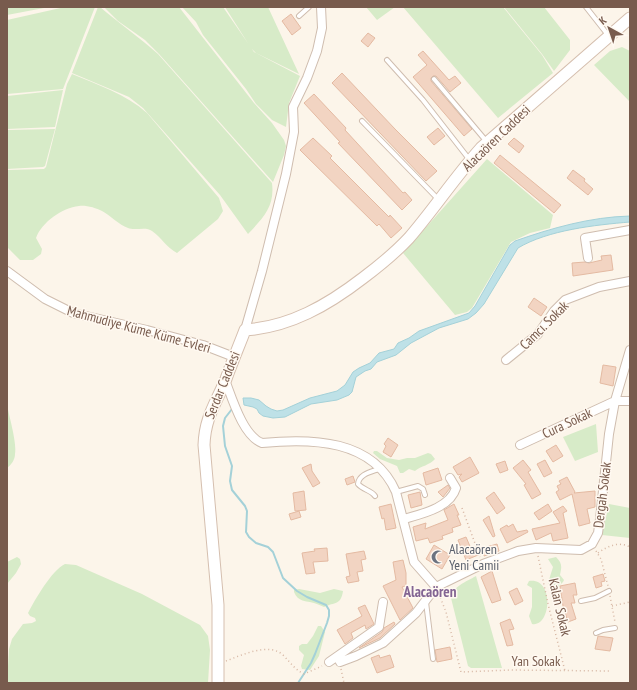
<svg xmlns="http://www.w3.org/2000/svg" width="637" height="690" font-family="'PT Sans Narrow',sans-serif">
<rect width="100%" height="100%" fill="#fcf5ea"/>
<path fill="#d7ebc8" d="M 7,7 L 44,7 L 44,8 L 7,15 Z
M 65,7 L 95,7 L 63,89 L 7,94 L 7,20 Z
M 98,7 L 100,7 C 119,23 139,37 158,54 L 272,183 C 275,207 263,218 248,234 L 220,195 L 143,108 L 129,97 L 72,73 Z
M 104,7 L 179,7 L 254,103 L 272,123 L 284,140 L 286,146 L 284,155 L 273,182 L 159,54 L 145,40 L 118,21 Z
M 182,7 L 223,7 L 254,52 L 300,76 L 289,103 L 286,127 L 272,120 L 256,104 L 246,89 L 203,35 L 196,22 Z
M 225,7 L 268,7 L 299,74 L 256,53 L 251,48 Z
M 366,7 L 395,7 L 377,20 Z
M 403,7 L 503,7 L 542,55 L 553,73 L 498,118 Z
M 504,7 L 544,7 L 570,40 L 570,50 L 554,71 L 542,54 Z
M 622,47 L 630,51 L 630,102 L 594,65 L 610,51 Z
M 72,74 C 98,85 126,94 147,113 L 219,198 L 223,211 L 218,219 L 177,253 C 167,248 161,237 152,231 C 146,226 135,231 128,228 C 119,225 111,216 102,211 C 96,208 86,205 79,206 C 62,208 42,222 36,238 L 42,249 L 41,254 L 33,260 L 20,260 L 7,247 L 7,170 L 44,169 L 46,167 L 67,84 Z
M 63,90 L 55,127 L 7,129 L 7,96 Z
M 55,129 L 45,166 L 43,167 L 7,169 L 7,130 Z
M 487,159 L 553,215 L 550,228 L 530,233 L 511,242 L 472,308 L 467,312 L 455,315 L 403,253 Z
M 7,404 C 9,417 17,442 15,454 C 15,460 11,465 7,468 Z
M 596,424 L 598,452 L 575,461 L 563,437 Z
M 374,451 L 377,451 L 387,458 L 399,460 L 407,458 L 415,458 L 428,453 L 431,454 L 435,459 C 430,465 421,466 415,471 L 409,469 L 403,473 L 400,473 L 397,466 L 380,459 L 373,453 Z
M 609,504 L 630,508 L 630,538 L 602,535 Z
M 17,557 L 20,559 L 21,564 L 16,573 L 7,584 L 7,562 Z
M 556,557 C 562,563 562,566 560,575 L 564,580 L 563,582 L 558,587 L 559,589 L 556,592 L 554,591 L 553,588 L 548,583 L 553,567 L 548,559 Z
M 65,564 L 76,565 L 142,594 L 200,625 L 208,636 L 210,650 L 208,683 L 7,683 L 9,649 L 12,639 L 23,624 L 32,623 L 36,621 L 35,618 L 30,616 L 28,613 C 35,600 51,571 65,564 Z
M 476,576 L 502,668 L 471,668 L 468,666 L 451,598 C 453,586 466,582 476,576 Z
M 529,581 C 555,577 551,628 532,624 L 529,616 L 532,607 L 532,588 L 527,585 Z
M 299,589 L 320,593 L 334,589 L 343,591 C 341,605 335,602 324,607 C 321,606 318,604 314,603 C 306,601 298,602 294,592 L 294,590 Z
M 318,626 L 321,626 L 325,632 L 319,656 L 310,670 L 302,669 L 301,666 L 304,655 L 299,650 L 299,646 L 302,644 L 307,644 L 313,636 Z"/>
<path fill="#bee1e7" stroke="#a4d1d8" d="M 630,216 L 630,222 C 595,225 548,230 518,248 L 484,304 L 476,313 L 468,319 L 439,328 L 411,343 L 396,355 L 377,362 L 371,369 L 365,371 L 356,377 L 352,392 L 349,395 L 337,400 L 311,404 L 285,417 L 273,418 L 263,416 L 259,413 L 257,409 L 253,407 L 244,405 L 243,398 L 251,398 L 259,400 L 266,406 L 271,409 L 277,411 L 283,410 L 310,398 L 337,391 L 345,385 L 353,372 L 359,368 L 370,363 L 379,353 L 394,349 L 398,343 L 409,338 L 419,331 L 469,313 L 475,306 L 510,245 L 515,241 C 552,228 590,217 630,216 Z"/>
<g fill="none" stroke-linecap="round" stroke-linejoin="round">
<path stroke="#a4d1d8" stroke-width="2" d="M 232,409 L 225,418 L 223,426 L 225,446 L 232,466 L 230,481 L 232,490 L 245,506 L 247,511 L 246,532 L 249,537 L 256,543 L 268,547 L 273,552 L 283,578 L 297,591 L 307,597 L 326,605 L 329,610 L 329,616 L 327,623 L 315,654 L 311,663 L 298,683"/>
</g>
<path fill="#f2d4c2" stroke="#e4baa2" d="M 291,14 L 301,28 L 292,35 L 282,21 Z
M 368,33 L 375,38 L 368,47 L 361,41 Z
M 423,51 L 449,80 L 455,76 L 461,83 L 450,92 L 436,76 L 433,76 L 431,78 L 431,81 L 472,129 L 464,136 L 413,77 L 427,65 L 418,55 Z
M 342,73 L 395,129 L 437,171 L 426,181 L 332,83 Z
M 314,94 L 346,128 L 345,130 L 403,193 L 405,192 L 412,200 L 402,210 L 338,143 L 340,142 L 304,103 Z
M 438,128 L 445,136 L 434,145 L 427,137 Z
M 313,138 L 332,156 L 330,158 L 389,217 L 390,215 L 402,228 L 391,238 L 379,224 L 377,226 L 300,150 Z
M 514,138 L 524,146 L 519,153 L 508,144 Z
M 500,155 L 561,205 L 554,213 L 494,163 Z
M 573,170 L 585,179 L 584,181 L 593,189 L 588,195 L 567,178 Z
M 611,255 L 613,270 L 573,276 L 572,263 L 585,262 L 589,263 L 602,260 L 601,256 Z
M 534,298 L 547,307 L 541,316 L 528,307 Z
M 603,365 L 616,367 L 613,386 L 600,383 Z
M 388,438 L 398,445 L 391,457 L 383,452 L 386,446 L 384,444 Z
M 556,445 L 563,456 L 553,462 L 546,451 Z
M 470,457 L 479,473 L 462,482 L 459,477 L 462,474 L 458,475 L 453,467 Z
M 523,460 L 531,470 L 528,472 L 541,494 L 532,499 L 524,485 L 526,484 L 513,468 Z
M 545,460 L 552,473 L 544,477 L 537,464 Z
M 505,461 L 508,470 L 500,473 L 496,464 Z
M 311,464 L 312,471 L 320,483 L 313,487 L 302,468 Z
M 438,468 L 442,480 L 426,485 L 423,473 Z
M 353,476 L 355,482 L 347,485 L 345,479 Z
M 567,477 L 575,492 L 574,493 L 595,491 L 595,507 L 587,509 L 590,523 L 579,526 L 572,494 L 560,500 L 556,492 L 559,490 L 557,486 L 561,484 L 559,481 Z
M 448,485 L 450,488 L 443,497 L 438,492 Z
M 304,491 L 306,510 L 295,511 L 293,493 Z
M 420,492 L 422,505 L 411,508 L 408,495 Z
M 494,492 L 505,508 L 497,514 L 486,498 Z
M 391,504 L 396,528 L 386,530 L 384,518 L 382,519 L 379,507 Z
M 454,504 L 459,515 L 457,515 L 461,525 L 452,528 L 453,532 L 442,536 L 443,539 L 430,543 L 428,538 L 416,541 L 413,527 L 426,523 L 425,529 L 448,520 L 444,510 Z
M 548,504 L 552,511 L 539,520 L 534,513 Z
M 563,506 L 567,511 L 563,513 L 568,538 L 553,541 L 551,533 L 536,540 L 532,529 L 560,523 L 553,512 Z
M 299,511 L 301,517 L 291,520 L 289,514 Z
M 489,516 L 495,536 L 493,537 L 483,520 Z
M 513,524 L 517,532 L 527,530 L 528,532 L 507,543 L 500,529 L 507,525 L 508,527 Z
M 466,537 L 472,551 L 497,544 L 499,551 L 484,556 L 483,553 L 466,560 L 458,540 Z
M 434,545 L 450,555 L 442,569 L 426,559 Z
M 327,548 L 328,561 L 313,562 L 315,573 L 306,574 L 302,553 L 315,551 L 314,549 Z
M 364,551 L 366,559 L 361,560 L 363,571 L 357,572 L 359,581 L 348,583 L 346,577 L 350,576 L 346,554 Z
M 403,560 L 406,573 L 406,586 L 402,587 L 413,608 L 400,620 L 383,586 L 396,580 L 393,562 Z
M 492,571 L 501,600 L 492,603 L 481,577 Z
M 603,574 L 605,581 L 601,582 L 602,586 L 596,588 L 593,577 Z
M 575,583 L 577,595 L 573,595 L 575,603 L 571,603 L 576,619 L 568,622 L 563,606 L 560,586 Z
M 517,588 L 523,601 L 515,605 L 509,592 Z
M 365,605 L 374,624 L 366,629 L 365,625 L 351,633 L 353,638 L 345,644 L 337,630 L 362,616 L 358,608 Z
M 510,619 L 514,629 L 509,630 L 513,645 L 507,646 L 500,623 Z
M 394,622 L 395,624 L 380,638 L 359,648 L 382,632 L 384,628 Z
M 598,636 L 613,638 L 610,651 L 595,649 Z
M 450,647 L 452,659 L 437,662 L 435,650 Z
M 379,655 L 380,658 L 390,655 L 394,667 L 377,673 L 371,658 Z"/>
<g fill="none" stroke-linecap="round" stroke-linejoin="round">
<g stroke="#cfbdaf" stroke-width="6">
<path id="lane" d="M 586,7 L 608,35
M 299,16 L 309,7
M 387,60 L 423,100 L 469,159
M 434,79 L 487,142
M 362,121 L 438,199
M 396,492 L 418,486 L 423,489 L 425,495
M 375,496 C 371,490 363,490 358,484 C 359,474 371,472 379,469
M 581,601 L 595,598 L 609,591
M 426,602 L 433,659
M 596,633 L 603,630 L 615,628"/>
</g>
<g stroke="#cfbdaf" stroke-width="10">
<path id="street" d="M 588,258 L 585,238 L 630,230
M 7,271 L 45,299 L 73,313 L 147,330 L 203,345 L 234,357
M 245,330 L 262,271 L 286,174 L 294,132 L 293,107 L 307,78 L 317,51 L 322,28 L 321,7
M 506,360 L 538,334 L 554,311 L 565,300 L 599,287 L 630,281
M 225,380 C 232,398 243,436 262,443 C 311,438 373,439 396,492 L 414,562 L 436,587
M 520,445 L 615,401 L 630,401
M 404,519 C 421,514 450,508 456,488 L 450,478
M 329,662 L 379,627 L 383,602
M 340,662 L 356,656 L 383,643 L 416,613 L 436,587 L 483,564 L 518,551 L 536,548 L 581,550 L 592,544 L 598,533 L 600,519 L 609,434 L 615,401 L 630,350"/>
</g>
<g stroke="#d5bfaf" stroke-width="13">
<path id="secondary" d="M 218,683 L 218,605 L 204,445 C 205,417 216,403 226,379 C 232,362 239,346 245,330 C 290,327 328,305 363,278 C 379,266 395,253 409,238 C 434,209 455,177 481,148 L 630,18"/>
</g>
<path stroke="#d7b7a4" stroke-width="1.5" stroke-dasharray="1 3" stroke-linecap="butt" d="M 462,508 L 480,557
M 596,551 L 601,559 L 608,586
M 598,553 C 608,546 618,541 630,547
M 538,556 L 548,604 L 565,671
M 439,594 L 446,612 L 461,672 L 511,670 L 610,671
M 610,596 L 615,622
M 612,606 L 630,602 L 630,601
M 226,661 C 242,655 269,642 283,655 C 291,663 294,669 304,674 L 322,666
M 341,669 L 344,683"/>
<use href="#lane" stroke="#fff" stroke-width="4"/>
<use href="#street" stroke="#fff" stroke-width="8"/>
<use href="#secondary" stroke="#fff" stroke-width="11"/>
</g>
<defs>
<g id="mosque-bare" transform="scale(1.08)"><path d="M3.5-4.9A6 6 0 1 0 3.5 4.9A5 5 0 1 1 3.5-4.9Z" fill="#6b7280" stroke="#fff9f1" stroke-width="2.5" paint-order="stroke"/></g>
</defs>
<g fill-rule="evenodd">
<use href="#mosque-bare" x="438" y="557"/>
</g>
<g text-anchor="middle" dominant-baseline="central" stroke-width="3" stroke-linejoin="round" paint-order="stroke">
<g font-size="14" fill="#785b4d" stroke="#fff9f1">
<text transform="translate(496 138) rotate(-44)">Alacaören Caddesi</text>
<text transform="translate(544 325) rotate(-45)">Camcı. Sokak</text>
<text transform="translate(139 329) rotate(15)">Mahmudiye Küme Küme Evleri</text>
<text transform="translate(222 385) rotate(-68)">Serdar Caddesi</text>
<text transform="translate(567 423) rotate(-25)">Cura Sokak</text>
<text transform="translate(602 495) rotate(-83)">Dergah Sokak</text>
<text transform="translate(560 607) rotate(77)">Kalan Sokak</text>
<text x="536" y="661">Yan Sokak</text>
</g>
<g font-size="14" fill="#5b616d" stroke="#fff9f1" text-anchor="start">
<text x="449" y="549">Alacaören<tspan x="449" dy="16">Yeni Camii</tspan></text>
</g>
<g font-size="15" font-weight="bold" fill="#836593" stroke="#fff9f1">
<text x="430" y="591">Alacaören</text>
</g>
</g>
<rect width="637" height="690" fill="none" stroke="#785b4d" stroke-width="16"/>
<g transform="translate(609 28) rotate(320)" stroke="#fff9f1" stroke-width="3" paint-order="stroke">
<path d="M0-3L7 15L0 10L-7 15Z" fill="#785b4d"/>
<text y="-6" font-size="11" font-weight="bold" text-anchor="middle" fill="#785b4d">K</text>
</g>
</svg>
